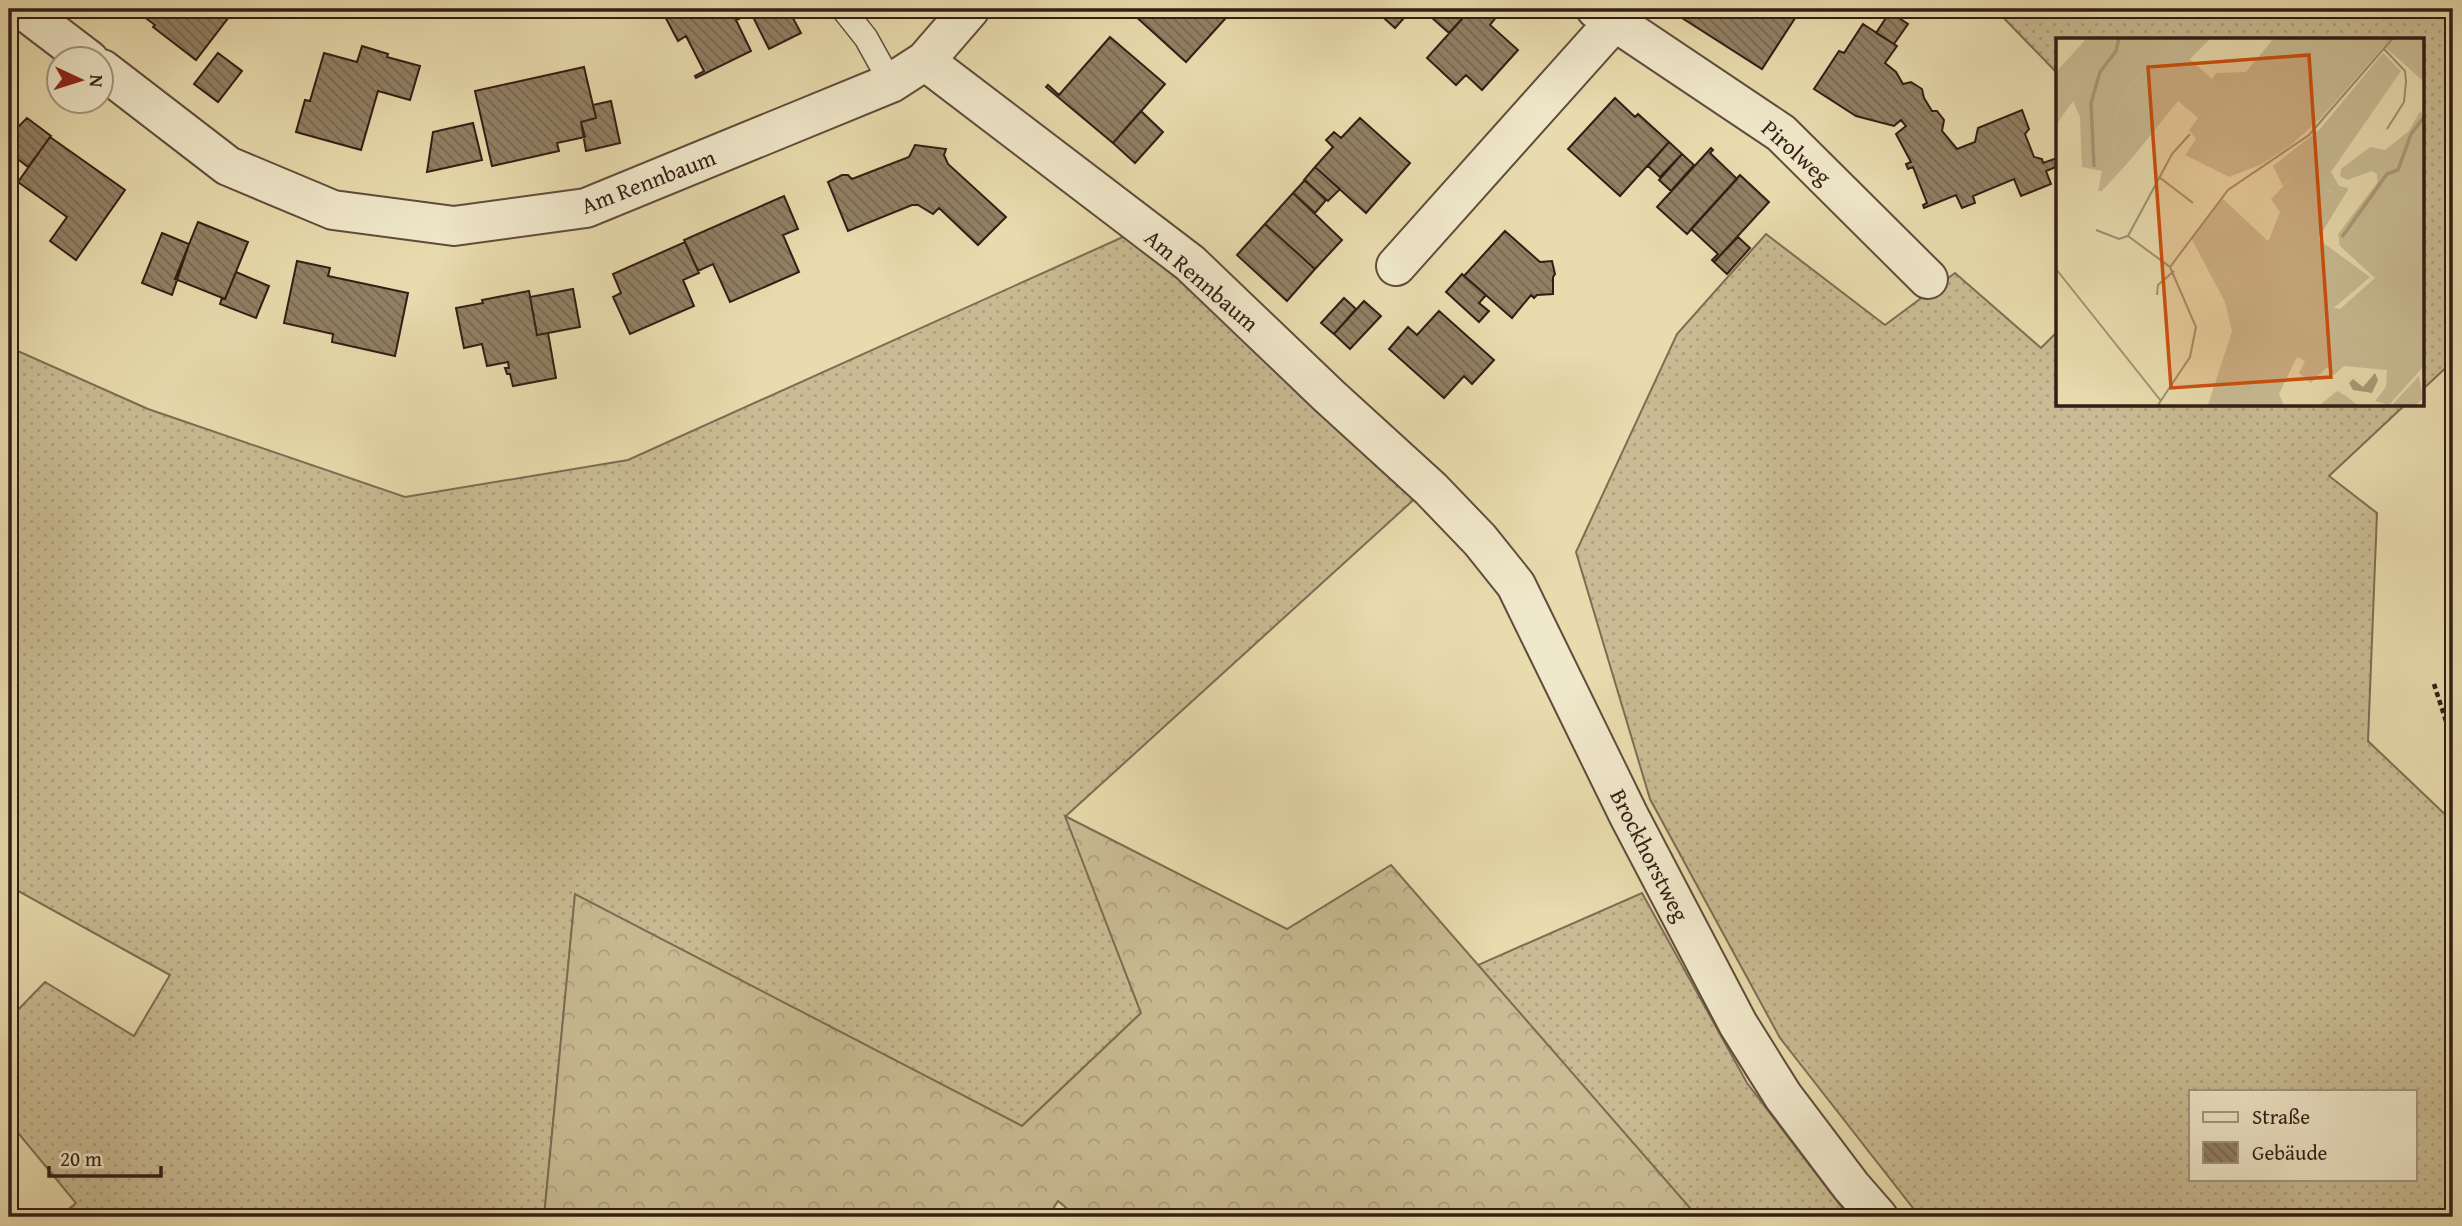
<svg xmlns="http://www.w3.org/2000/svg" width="2462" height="1226" font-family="'Gentium Book Plus',serif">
<defs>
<pattern id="grass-dots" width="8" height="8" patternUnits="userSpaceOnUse" patternTransform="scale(1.75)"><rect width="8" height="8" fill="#c9bb93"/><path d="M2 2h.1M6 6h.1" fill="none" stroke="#ada07e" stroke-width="1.8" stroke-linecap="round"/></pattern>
<pattern id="forest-crowns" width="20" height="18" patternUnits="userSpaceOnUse" patternTransform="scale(1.75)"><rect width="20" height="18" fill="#c9bb93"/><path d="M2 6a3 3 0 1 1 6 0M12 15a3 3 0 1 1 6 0" fill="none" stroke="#ada07e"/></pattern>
<pattern id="building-back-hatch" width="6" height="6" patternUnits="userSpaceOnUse" patternTransform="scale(1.75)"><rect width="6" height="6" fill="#918064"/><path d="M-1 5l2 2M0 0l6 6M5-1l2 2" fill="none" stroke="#776851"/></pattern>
</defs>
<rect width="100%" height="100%" fill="#e8dbad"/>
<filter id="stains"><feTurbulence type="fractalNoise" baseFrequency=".00286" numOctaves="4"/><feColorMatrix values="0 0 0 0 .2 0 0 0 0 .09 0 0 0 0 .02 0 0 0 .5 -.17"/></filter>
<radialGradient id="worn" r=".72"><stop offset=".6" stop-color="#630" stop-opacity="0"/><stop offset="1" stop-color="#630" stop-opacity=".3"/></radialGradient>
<path fill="url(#grass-dots)" stroke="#7e6c54" stroke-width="2" fill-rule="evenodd" d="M 1995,9 L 2453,9 L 2453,361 L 2422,390 L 2422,40 L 2058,40 L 2058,74 Z
M 1134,232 L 1420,494 L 1066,816 L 1141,1013 L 1022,1126 L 575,895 L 544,1217 L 59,1217 L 76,1203 L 9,1122 L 9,1019 L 45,982 L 134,1036 L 170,975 L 9,886 L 9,347 L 148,409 L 405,497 L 628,460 Z
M 1766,234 L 1885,325 L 1955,273 L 2041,348 L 2058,331 L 2058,404 L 2406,404 L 2329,476 L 2377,513 L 2368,741 L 2453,822 L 2453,1217 L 1920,1217 L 1780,1038 L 1650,799 L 1576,552 L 1677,334 ZM 2191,1091 L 2415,1091 L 2415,1179 L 2191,1179 Z
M 1642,893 L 1747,1083 L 1849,1217 L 1696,1217 L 1478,965 Z"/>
<path fill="url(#forest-crowns)" stroke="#7e6c54" stroke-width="2" d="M 1065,816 L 1287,929 L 1391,865 L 1697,1216 L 1077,1217 L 1058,1201 L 1048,1217 L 544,1217 L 575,894 L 1022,1126 L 1141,1013 Z"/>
<path fill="url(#building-back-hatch)" stroke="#331d15" stroke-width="2" d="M 138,9 L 235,9 L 196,60 L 153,27 L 155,25 L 136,11 Z
M 661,9 L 734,9 L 739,19 L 736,20 L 751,51 L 696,78 L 695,76 L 704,71 L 686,36 L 678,41 Z
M 774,9 L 788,9 L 801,33 L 769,49 L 754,19 Z
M 1150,9 L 1234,9 L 1186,62 L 1133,14 L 1134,12 L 1142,18 Z
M 1374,9 L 1412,9 L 1395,28 Z
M 1438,9 L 1471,9 L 1449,33 L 1431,17 Z
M 1471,9 L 1491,9 L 1498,15 L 1490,25 L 1518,50 L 1482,90 L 1466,75 L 1456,85 L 1427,58 Z
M 1668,9 L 1801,9 L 1762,69 Z
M 1890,12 L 1908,24 L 1894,44 L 1876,33 Z
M 1863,24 L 1897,46 L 1885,63 L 1896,72 L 1903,84 L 1911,82 L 1922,89 L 1924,98 L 1932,111 L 1937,111 L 1944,120 L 1942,131 L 1957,149 L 1975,142 L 1978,128 L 2022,110 L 2029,129 L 2025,134 L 2034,157 L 2042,159 L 2043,163 L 2057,158 L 2058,166 L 2046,171 L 2051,184 L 2021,196 L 2014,179 L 1973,196 L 1975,203 L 1962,208 L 1956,195 L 1924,208 L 1923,205 L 1927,203 L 1913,167 L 1908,169 L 1906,164 L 1911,162 L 1896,134 L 1906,126 L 1901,120 L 1894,126 L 1856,116 L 1814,89 L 1839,51 L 1844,53 Z
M 1110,37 L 1165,84 L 1113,143 L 1046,87 L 1048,85 L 1059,95 Z
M 362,46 L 388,54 L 387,57 L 420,66 L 410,100 L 378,91 L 361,150 L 296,132 L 305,100 L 310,101 L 324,53 L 357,62 Z
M 218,53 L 242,71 L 218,102 L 194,84 Z
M 584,67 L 596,118 L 581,122 L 585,137 L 557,143 L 559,151 L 492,166 L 475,91 Z
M 1615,98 L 1635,117 L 1638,114 L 1669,142 L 1620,196 L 1568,149 Z
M 611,101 L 620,143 L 586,151 L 581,122 L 596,118 L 593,105 Z
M 1141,111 L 1163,132 L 1135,163 L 1113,143 Z
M 27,118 L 51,136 L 28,167 L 9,152 L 9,136 Z
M 1360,118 L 1410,163 L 1366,213 L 1315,167 L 1333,147 L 1326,140 L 1334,132 L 1341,138 Z
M 473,123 L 482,160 L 427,172 L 433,132 Z
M 50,137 L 125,190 L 76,260 L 50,241 L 67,217 L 18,182 Z
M 1669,142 L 1682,154 L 1660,177 L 1648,166 Z
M 915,145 L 946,149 L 944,155 L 948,164 L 1006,217 L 978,245 L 939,208 L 933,214 L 918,205 L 912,205 L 848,231 L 828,182 L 842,175 L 848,175 L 852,179 L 909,157 Z
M 1711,148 L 1713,150 L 1710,153 L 1737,179 L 1687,234 L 1657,207 Z
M 1682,154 L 1694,165 L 1671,191 L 1659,180 Z
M 1315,167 L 1340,189 L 1328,201 L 1304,180 Z
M 1740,175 L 1769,202 L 1714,262 L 1712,260 L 1718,254 L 1691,229 Z
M 1305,180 L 1326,200 L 1315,213 L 1293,193 Z
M 1293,193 L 1342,240 L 1315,269 L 1265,224 Z
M 784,196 L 798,229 L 783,235 L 799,272 L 730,302 L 713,264 L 698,271 L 684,240 Z
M 198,222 L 248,242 L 225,299 L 175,279 Z
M 1265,224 L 1315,269 L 1287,301 L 1237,255 Z
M 1505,231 L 1540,262 L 1552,261 L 1555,274 L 1553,277 L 1553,294 L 1537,295 L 1534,298 L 1531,295 L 1512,318 L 1464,276 Z
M 162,233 L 189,244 L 172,295 L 142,283 Z
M 1738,237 L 1750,248 L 1727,274 L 1714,262 Z
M 685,242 L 699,273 L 683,280 L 694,306 L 630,334 L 613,297 L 621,293 L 613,274 Z
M 297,261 L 330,268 L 328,276 L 408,293 L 395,356 L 332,342 L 333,334 L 284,323 Z
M 236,272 L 269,286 L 256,318 L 220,304 L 222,298 L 225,299 Z
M 1462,274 L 1486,295 L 1479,303 L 1489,311 L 1479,322 L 1446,292 Z
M 573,289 L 580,327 L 537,335 L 530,297 Z
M 529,291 L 537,335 L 548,333 L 556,378 L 513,386 L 510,374 L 507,374 L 505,368 L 509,368 L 508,362 L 487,366 L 482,344 L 464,348 L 456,308 L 483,303 L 482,300 Z
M 1344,298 L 1356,309 L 1334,334 L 1321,323 Z
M 1364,301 L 1381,316 L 1350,349 L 1334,334 Z
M 1439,311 L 1494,360 L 1472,384 L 1464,376 L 1444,398 L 1389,349 L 1408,327 L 1417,335 Z"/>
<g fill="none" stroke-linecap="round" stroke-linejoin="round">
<g stroke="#604c3b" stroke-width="26">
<path id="lane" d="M 843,9 L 866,38 L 891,83"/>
</g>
<g stroke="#604c3b" stroke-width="42">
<path id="street" d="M 22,9 L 89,60
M 1596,9 L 1781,133 L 1928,279
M 925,61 L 1190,263 L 1329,396 L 1431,489 L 1480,540 L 1516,585 L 1629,816 L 1738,1024 L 1783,1096 L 1851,1186 L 1878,1217
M 102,69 L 228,166 L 333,210 L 454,226 L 586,208 L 891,83 L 925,61 L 970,9
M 1396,266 L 1615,21"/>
</g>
<path stroke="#331d15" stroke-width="4.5" stroke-dasharray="5 3.5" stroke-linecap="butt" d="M 2434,684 L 2453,743"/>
<use href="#lane" stroke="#f0e8ca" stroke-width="23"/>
<use href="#street" stroke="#f0e8ca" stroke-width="38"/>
</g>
<g text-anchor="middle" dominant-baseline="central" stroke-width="5" stroke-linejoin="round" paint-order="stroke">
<g font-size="23" fill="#331d15" stroke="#f0e8ca">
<text transform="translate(1797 152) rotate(42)">Pirolweg</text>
<text transform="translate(648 181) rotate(-21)">Am Rennbaum</text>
<text transform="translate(1202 280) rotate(41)">Am Rennbaum</text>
<text transform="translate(1650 855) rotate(63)">Brockhorstweg</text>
</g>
</g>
<g transform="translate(2056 38)">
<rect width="368" height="368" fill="#e8dbad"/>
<path d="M 123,0 L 155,0 L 134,21 L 156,41 L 160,35 L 190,34 L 218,0 L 367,0 L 367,43 L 328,8 L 265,80 L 234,108 L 204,127 L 173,139 L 129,117 L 140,101 L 133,92 L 142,80 L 122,63 L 77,119 L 56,112 L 60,76 L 72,50 ZM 327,15 L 345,33 L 275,134 L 283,148 L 293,150 L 274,154 L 261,142 L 259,118 L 227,148 L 217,128 L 264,91 ZM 364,73 L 368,78 L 367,329 L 333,367 L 319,363 L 330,349 L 331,332 L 288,328 L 278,337 L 271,329 L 255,345 L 243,335 L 249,323 L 241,319 L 223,356 L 228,367 L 152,367 L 176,293 L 169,264 L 135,200 L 166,160 L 212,203 L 237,192 L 253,206 L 272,268 L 284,271 L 319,240 L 284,208 L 282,196 L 321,145 L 321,136 L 316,133 L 291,142 L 284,138 L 285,131 L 314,109 L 329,112 L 353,93 Z" fill="#c9bb93"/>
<path d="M 31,0 L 123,0 L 72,50 L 60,76 L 56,112 L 77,119 L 46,153 L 42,153 L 46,133 L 26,129 L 24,79 L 17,63 L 0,87 L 0,34 ZM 258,117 L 271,127 L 262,142 L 273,154 L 293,150 L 262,201 L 314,239 L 279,269 L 227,267 L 253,206 L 237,192 L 212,204 L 224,174 L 215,161 Z" fill="#c9bb93"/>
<path d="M 363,338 L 367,360 L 360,367 L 336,367 ZM 281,353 L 290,358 L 301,367 L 264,367 Z" fill="#c9bb93"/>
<path d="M 319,335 L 322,342 L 316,355 L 297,352 L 293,345 L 297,341 L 307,349 Z" fill="#aa9a79"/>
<path fill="none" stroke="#aa9a79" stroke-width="3.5" d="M 38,129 L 35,65 L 44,34 L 60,13 L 63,0M 286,199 L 331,136 L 342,132 L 355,96 L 368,79"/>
<path fill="none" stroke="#a08f70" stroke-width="2" d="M 328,11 L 349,33 L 350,44 L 348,64 L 331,91M 103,139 L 137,165M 40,192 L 63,201 L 72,198M 72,198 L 114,229 L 140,289 L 134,319 L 102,367M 72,198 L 116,116 L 134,96M 114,229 L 172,152 L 253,97 L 337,0M 0,231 L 105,363M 101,257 L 102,247 L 118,233"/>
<path fill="#cd500d" fill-opacity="0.15" stroke="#cd500d" stroke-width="3.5" d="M 253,17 L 275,339 L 115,350 L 92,29 Z"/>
<rect width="368" height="368" fill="none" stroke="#331d15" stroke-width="3.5"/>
</g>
<rect width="2462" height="1226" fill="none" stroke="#e8dbad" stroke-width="35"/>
<rect x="10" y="10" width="2441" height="1205" fill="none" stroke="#331d15" stroke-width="3.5"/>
<rect x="18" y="18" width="2427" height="1191" fill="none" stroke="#331d15" stroke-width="2"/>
<rect x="2189" y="1090" width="228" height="91" fill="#f0e8ca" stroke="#a49782" stroke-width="2"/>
<rect x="2203" y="1112" width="35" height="10" fill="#f0e8ca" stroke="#a49782" stroke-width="2"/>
<text x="2252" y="1124" font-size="21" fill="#331d15">Straße</text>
<rect x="2203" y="1142" width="35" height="21" fill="url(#building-back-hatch)" stroke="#a49782" stroke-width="2"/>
<text x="2252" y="1160" font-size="21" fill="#331d15">Gebäude</text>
<g transform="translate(80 80) rotate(94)"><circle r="33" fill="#f0e8ca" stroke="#a49782" stroke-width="2"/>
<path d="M0-5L12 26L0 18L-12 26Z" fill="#8f2418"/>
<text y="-10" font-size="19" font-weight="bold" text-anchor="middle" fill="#331d15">N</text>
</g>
<path d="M49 1166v10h112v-10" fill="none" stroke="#331d15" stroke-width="3.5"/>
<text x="60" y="1166" font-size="21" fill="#331d15" stroke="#f0e8ca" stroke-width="5" paint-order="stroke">20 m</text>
<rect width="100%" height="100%" filter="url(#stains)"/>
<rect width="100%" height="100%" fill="url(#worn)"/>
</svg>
